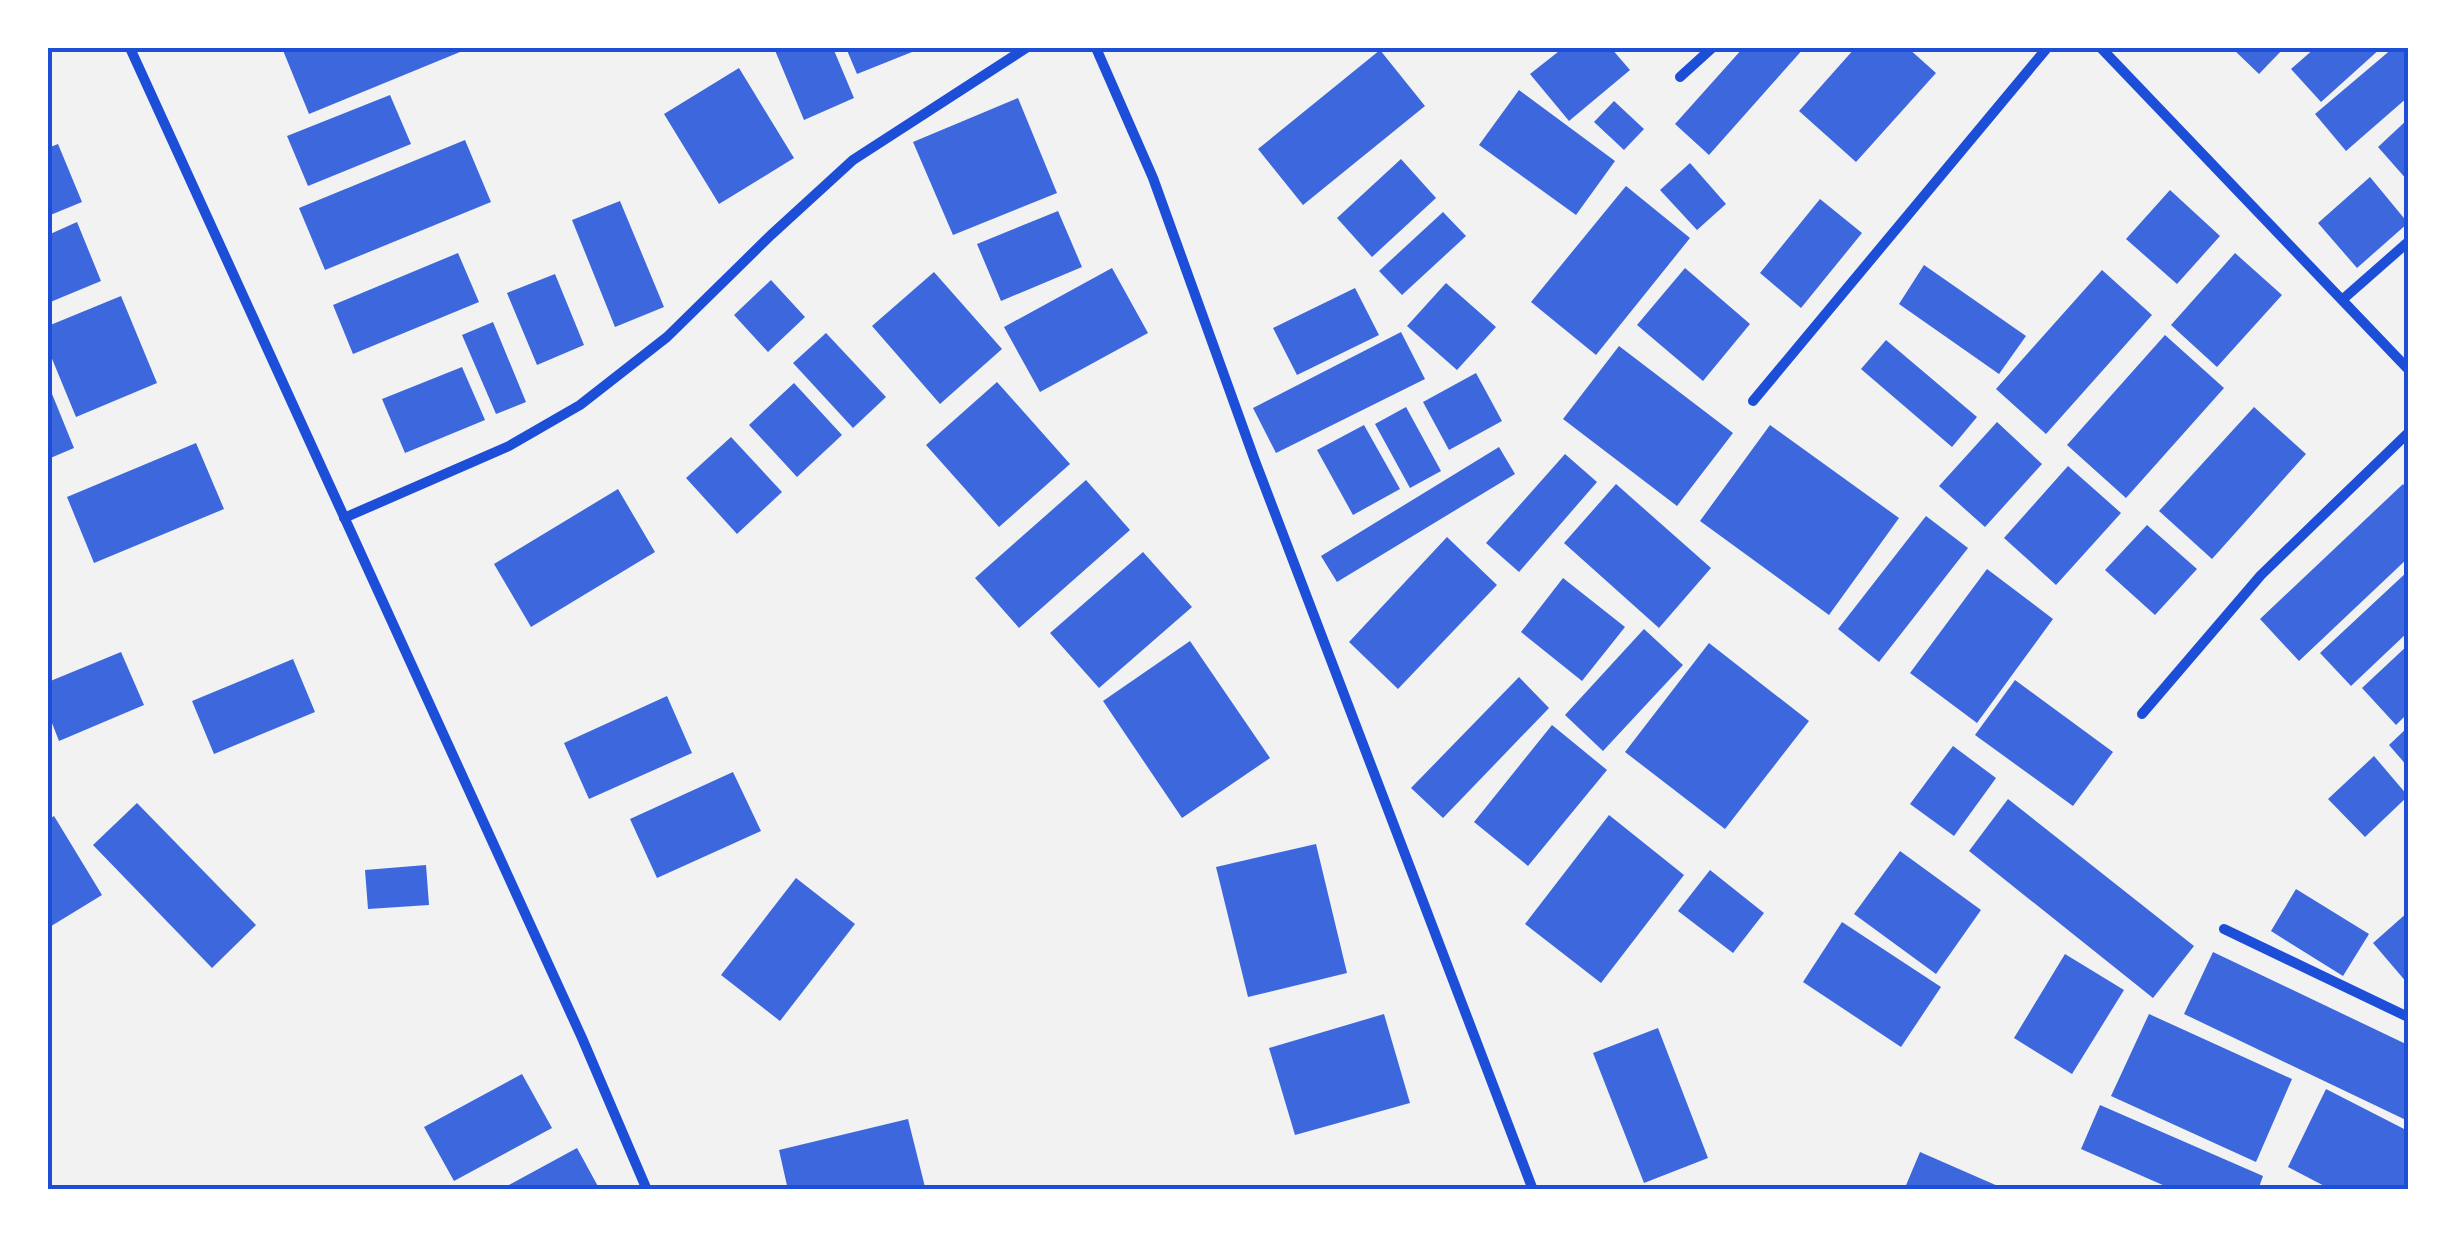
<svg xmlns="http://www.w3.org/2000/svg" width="2456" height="1237" font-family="'DM Sans',sans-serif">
<rect width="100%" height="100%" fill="#f2f2f2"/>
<path fill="#3d67dc" d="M 282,48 L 459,48 L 460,52 L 309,114 Z
M 774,48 L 833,48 L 854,98 L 804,120 Z
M 846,48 L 922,48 L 857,74 Z
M 1563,48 L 1611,48 L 1630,70 L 1569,121 L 1530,74 Z
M 1743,48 L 1804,48 L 1709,155 L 1675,124 Z
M 1855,48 L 1908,48 L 1936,73 L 1856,162 L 1799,111 Z
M 2232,48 L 2284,48 L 2259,74 Z
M 2315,48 L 2381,48 L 2321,102 L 2291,69 Z
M 2393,48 L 2408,48 L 2408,97 L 2346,151 L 2315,114 Z
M 1380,50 L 1425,106 L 1303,205 L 1258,149 Z
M 739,68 L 794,158 L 719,204 L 664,114 Z
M 1519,90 L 1615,161 L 1576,215 L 1479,145 Z
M 390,95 L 411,144 L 308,186 L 287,136 Z
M 1018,98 L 1057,193 L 953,235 L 913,142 Z
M 1614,101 L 1644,129 L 1624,150 L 1594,122 Z
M 2408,119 L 2408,181 L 2378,147 Z
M 465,140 L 491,202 L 325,270 L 299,208 Z
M 58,144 L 82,202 L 48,216 L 48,148 Z
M 1401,159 L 1436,198 L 1372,257 L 1337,218 Z
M 1690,163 L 1726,204 L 1697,230 L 1660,190 Z
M 2370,177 L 2408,223 L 2357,268 L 2318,223 Z
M 1626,186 L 1690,238 L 1596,355 L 1531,302 Z
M 2170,190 L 2220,236 L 2177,284 L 2126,239 Z
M 1820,199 L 1862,233 L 1801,308 L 1760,273 Z
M 620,201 L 664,307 L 615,327 L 572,220 Z
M 1058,211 L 1082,267 L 1001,301 L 977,244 Z
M 1443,212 L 1466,236 L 1402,295 L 1379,271 Z
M 77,222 L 101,281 L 48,303 L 48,235 Z
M 458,253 L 479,302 L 353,354 L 333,305 Z
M 2235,253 L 2282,295 L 2217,367 L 2171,325 Z
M 1924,265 L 2026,336 L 1999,374 L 1899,304 Z
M 1112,268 L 1148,333 L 1040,392 L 1004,327 Z
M 1685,268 L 1750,324 L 1703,381 L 1637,325 Z
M 2102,270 L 2152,315 L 2046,434 L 1996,389 Z
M 934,272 L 1002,349 L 940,404 L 872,326 Z
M 555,274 L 584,345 L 537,365 L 507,293 Z
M 771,280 L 805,317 L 768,352 L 734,315 Z
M 1446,283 L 1496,327 L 1457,370 L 1407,326 Z
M 1355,288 L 1379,335 L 1297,375 L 1273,328 Z
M 121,296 L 157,383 L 76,417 L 48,349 L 48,326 Z
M 493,322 L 526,402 L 496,414 L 462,335 Z
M 1401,332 L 1425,379 L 1276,453 L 1253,408 Z
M 826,333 L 886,397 L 853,428 L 793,363 Z
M 2165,335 L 2224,388 L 2126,498 L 2067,445 Z
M 1886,340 L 1977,417 L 1952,447 L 1861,369 Z
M 1619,346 L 1733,433 L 1677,506 L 1563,419 Z
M 462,367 L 485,420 L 405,453 L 382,399 Z
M 1476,373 L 1502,421 L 1449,450 L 1423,402 Z
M 997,382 L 1070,464 L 999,527 L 926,445 Z
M 794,383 L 842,435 L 797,477 L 749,425 Z
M 48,384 L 74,448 L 48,459 Z
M 1406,407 L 1441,471 L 1410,488 L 1375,424 Z
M 2254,407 L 2306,454 L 2212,559 L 2159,511 Z
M 1997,422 L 2042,464 L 1985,527 L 1939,486 Z
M 1364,425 L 1400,489 L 1353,515 L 1317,450 Z
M 1770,425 L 1899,518 L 1829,615 L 1700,521 Z
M 731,437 L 782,492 L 737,534 L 686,478 Z
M 196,443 L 224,509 L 94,563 L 67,497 Z
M 1499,447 L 1515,474 L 1337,582 L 1321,556 Z
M 1565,454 L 1597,482 L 1519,572 L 1486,543 Z
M 2068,466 L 2121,513 L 2056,585 L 2004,538 Z
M 1086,480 L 1130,530 L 1019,628 L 975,578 Z
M 1616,484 L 1711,568 L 1659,628 L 1564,543 Z
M 2403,484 L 2408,490 L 2408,558 L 2299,661 L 2260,619 Z
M 618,489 L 655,552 L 531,627 L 494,564 Z
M 1926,516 L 1968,548 L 1879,662 L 1838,629 Z
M 2147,525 L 2197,569 L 2155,615 L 2105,570 Z
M 1447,537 L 1497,585 L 1398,689 L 1349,642 Z
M 1143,552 L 1192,607 L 1099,688 L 1050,633 Z
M 1987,569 L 2053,619 L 1977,723 L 1910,673 Z
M 2408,571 L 2408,632 L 2351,686 L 2320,653 Z
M 1563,578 L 1625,627 L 1582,681 L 1521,632 Z
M 1644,629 L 1683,665 L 1603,751 L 1565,715 Z
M 1190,641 L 1270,758 L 1182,818 L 1103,701 Z
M 1709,643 L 1809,721 L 1725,829 L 1625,752 Z
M 2408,645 L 2408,713 L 2396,725 L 2362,688 Z
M 121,652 L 144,705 L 59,741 L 48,713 L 48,682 Z
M 293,659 L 315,712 L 214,754 L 192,701 Z
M 1519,677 L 1549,708 L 1443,818 L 1411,788 Z
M 2015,680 L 2113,752 L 2073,806 L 1975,735 Z
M 667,696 L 692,753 L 589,799 L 564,743 Z
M 1552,725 L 1607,770 L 1528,866 L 1474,822 Z
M 2408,727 L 2408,767 L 2389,745 Z
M 1953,746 L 1996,778 L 1954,836 L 1910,804 Z
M 2374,756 L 2408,796 L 2365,837 L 2328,799 Z
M 733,772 L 761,831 L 657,878 L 630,819 Z
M 2008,799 L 2194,946 L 2153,998 L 1969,851 Z
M 137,803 L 256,925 L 212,968 L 93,845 Z
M 1609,815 L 1684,875 L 1601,983 L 1525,924 Z
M 54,816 L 102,895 L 48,928 L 48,820 Z
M 1316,844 L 1347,973 L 1248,997 L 1216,867 Z
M 1900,851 L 1981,910 L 1936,974 L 1854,914 Z
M 426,865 L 429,905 L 368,909 L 365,870 Z
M 1710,870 L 1764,913 L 1733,953 L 1678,911 Z
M 796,878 L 855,924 L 780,1021 L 721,975 Z
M 2296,889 L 2369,934 L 2343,976 L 2271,931 Z
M 2408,912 L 2408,984 L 2373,943 Z
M 1842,922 L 1941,987 L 1901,1047 L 1803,982 Z
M 2213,952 L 2408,1045 L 2408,1121 L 2184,1014 Z
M 2065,954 L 2124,990 L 2072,1074 L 2014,1038 Z
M 1384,1014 L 1410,1103 L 1295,1135 L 1269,1048 Z
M 2149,1014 L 2292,1079 L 2256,1162 L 2111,1096 Z
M 1658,1028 L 1708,1158 L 1644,1183 L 1593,1053 Z
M 522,1074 L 552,1128 L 454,1181 L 424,1127 Z
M 2326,1089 L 2408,1131 L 2408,1190 L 2332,1190 L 2288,1167 Z
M 2100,1105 L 2263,1176 L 2258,1190 L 2174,1190 L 2081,1149 Z
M 908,1119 L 925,1187 L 913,1190 L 788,1190 L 779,1150 Z
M 577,1148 L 600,1190 L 507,1190 L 505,1187 Z
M 1920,1152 L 2007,1190 L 1904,1190 Z"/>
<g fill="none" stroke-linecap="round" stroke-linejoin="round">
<path stroke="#1d4ed8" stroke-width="10" d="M 130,48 L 582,1038 L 647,1190
M 1096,48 L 1153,178 L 1255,461 L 1533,1190
M 2101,48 L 2408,369
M 1680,77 L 1712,48
M 2342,300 L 2408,242
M 1753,401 L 2047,48
M 344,518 L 509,446 L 580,405 L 667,337 L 771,235 L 853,160 L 1026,48
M 2142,714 L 2261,575 L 2408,433
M 2224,929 L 2408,1017"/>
</g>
<rect width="2456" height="1237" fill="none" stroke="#ffffff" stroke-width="100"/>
<rect x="50" y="50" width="2356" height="1137" fill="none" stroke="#1d4ed8" stroke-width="4"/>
</svg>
